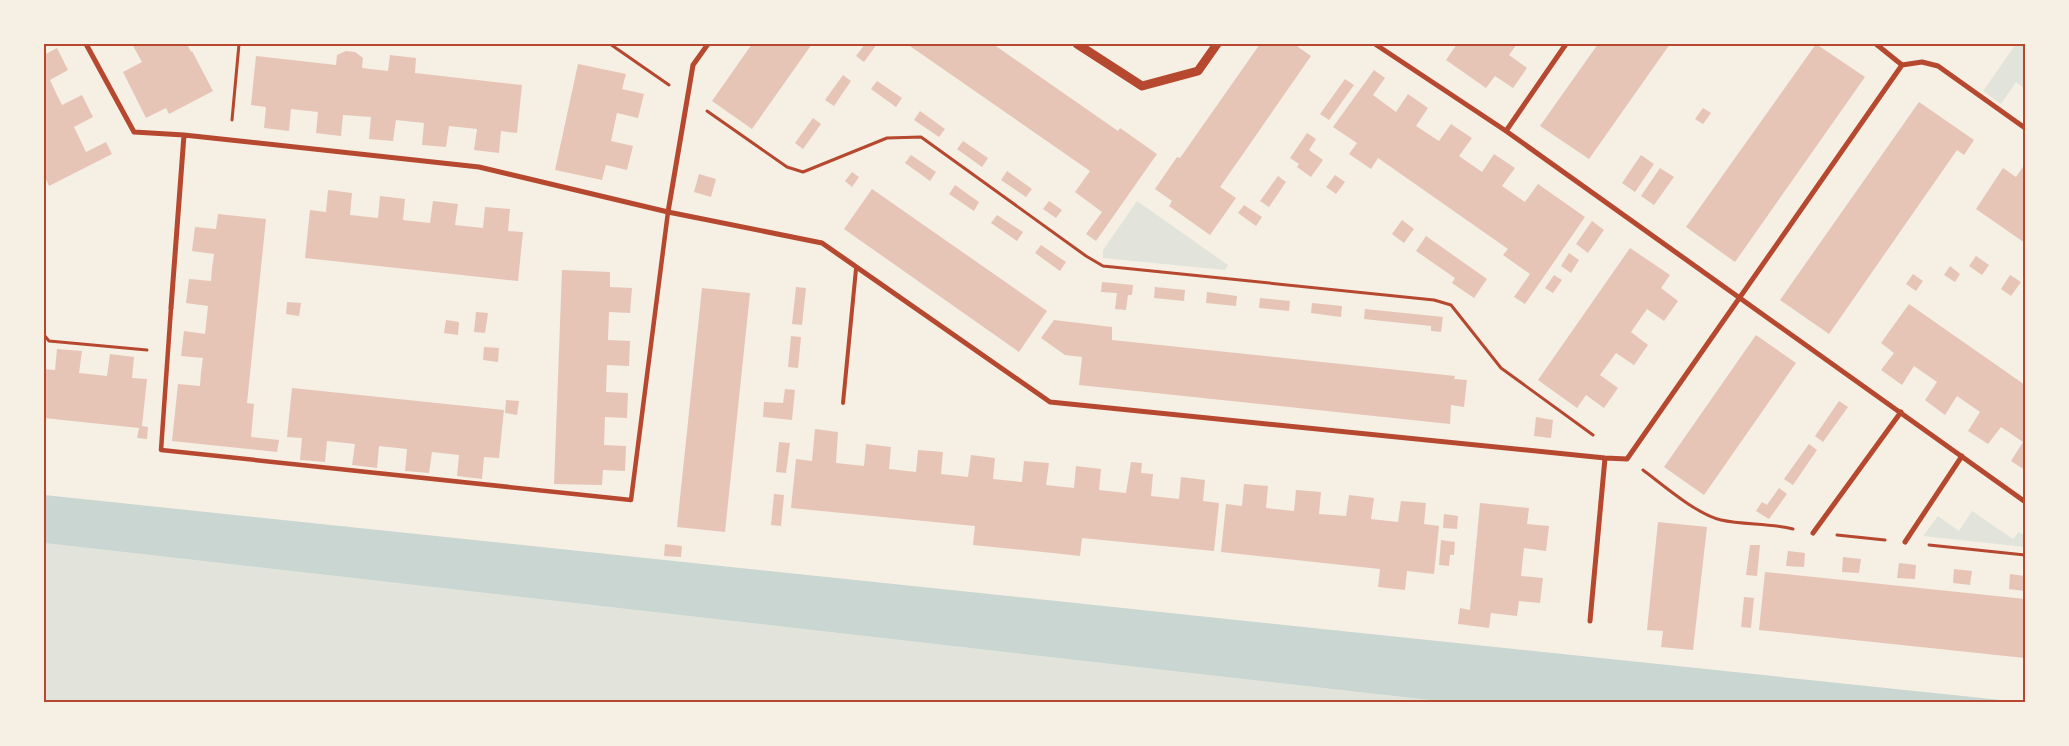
<svg xmlns="http://www.w3.org/2000/svg" width="2069" height="746" font-family="'Zilla Slab',serif">
<rect width="100%" height="100%" fill="#f6efe4"/>
<path fill="#e2e4dc" d="M 2016,44 L 2025,44 L 2025,89 L 2016,82 L 2001,104 L 1983,91 Z
M 1137,201 L 1228,265 L 1225,270 L 1103,258 L 1103,250 Z
M 1972,511 L 2013,539 L 2019,532 L 2025,536 L 2025,547 L 1923,536 L 1938,516 L 1959,531 Z
M 44,543 L 1447,702 L 44,702 Z"/>
<path fill="#c9d6d2" d="M 44,495 L 2020,702 L 1447,702 L 44,543 Z"/>
<path fill="#e6c5b7" d="M 132,44 L 187,44 L 191,52 L 192,51 L 213,91 L 169,114 L 166,108 L 146,118 L 123,72 L 142,62 Z
M 752,44 L 812,44 L 752,129 L 712,101 Z
M 865,44 L 877,44 L 864,62 L 856,56 Z
M 907,44 L 993,44 L 1118,131 L 1120,128 L 1157,154 L 1096,241 L 1086,234 L 1102,212 L 1075,192 L 1090,171 Z
M 1260,44 L 1294,44 L 1311,56 L 1220,187 L 1236,198 L 1210,235 L 1169,206 L 1172,201 L 1155,189 L 1177,157 L 1180,158 Z
M 1457,44 L 1517,44 L 1509,55 L 1527,68 L 1513,88 L 1495,76 L 1486,88 L 1446,60 Z
M 1598,44 L 1670,44 L 1589,159 L 1540,126 Z
M 1816,44 L 1865,77 L 1735,262 L 1686,227 Z
M 57,48 L 68,70 L 50,80 L 56,93 L 62,105 L 82,95 L 93,117 L 74,127 L 86,152 L 106,142 L 112,154 L 49,186 L 44,175 L 44,55 Z
M 346,51 L 355,52 L 363,58 L 362,68 L 388,71 L 390,55 L 416,58 L 415,73 L 522,85 L 517,133 L 501,131 L 499,153 L 474,150 L 477,129 L 449,126 L 446,147 L 422,145 L 424,123 L 396,120 L 393,141 L 369,139 L 371,117 L 343,115 L 341,136 L 316,133 L 318,112 L 291,109 L 289,131 L 264,128 L 266,107 L 251,105 L 256,56 L 336,65 L 337,55 Z
M 578,64 L 626,74 L 622,89 L 644,94 L 638,118 L 617,113 L 611,141 L 633,146 L 627,170 L 606,165 L 602,180 L 555,170 Z
M 1374,70 L 1385,78 L 1373,95 L 1396,112 L 1408,94 L 1428,108 L 1416,126 L 1439,141 L 1451,124 L 1472,138 L 1459,156 L 1482,172 L 1494,154 L 1515,168 L 1502,186 L 1525,202 L 1538,184 L 1585,217 L 1525,304 L 1514,297 L 1530,274 L 1503,255 L 1508,249 L 1378,158 L 1371,169 L 1349,154 L 1357,143 L 1333,127 Z
M 843,75 L 851,81 L 834,106 L 825,100 Z
M 1345,79 L 1354,85 L 1329,120 L 1320,114 Z
M 877,81 L 902,98 L 896,107 L 871,89 Z
M 1919,102 L 1974,140 L 1964,155 L 1957,150 L 1829,334 L 1780,300 Z
M 1703,108 L 1711,113 L 1703,124 L 1695,119 Z
M 920,111 L 945,129 L 939,137 L 914,120 Z
M 813,118 L 821,124 L 803,149 L 795,143 Z
M 1307,133 L 1316,139 L 1309,150 L 1323,160 L 1311,177 L 1297,167 L 1299,164 L 1290,158 Z
M 963,141 L 988,158 L 982,167 L 957,149 Z
M 911,155 L 936,172 L 930,181 L 905,163 Z
M 1641,155 L 1654,164 L 1635,192 L 1622,183 Z
M 2025,164 L 2025,243 L 1976,209 L 2003,168 L 2016,177 Z
M 1660,168 L 1674,177 L 1654,205 L 1641,196 Z
M 1007,171 L 1032,189 L 1026,197 L 1001,180 Z
M 852,172 L 859,177 L 852,187 L 845,181 Z
M 699,174 L 716,179 L 711,197 L 694,192 Z
M 1335,175 L 1345,182 L 1336,194 L 1326,187 Z
M 1278,176 L 1286,182 L 1269,207 L 1260,201 Z
M 955,185 L 979,202 L 974,211 L 949,194 Z
M 872,189 L 1047,311 L 1019,352 L 844,229 Z
M 328,190 L 352,193 L 350,215 L 378,218 L 380,196 L 405,199 L 403,220 L 430,223 L 433,201 L 458,204 L 455,225 L 483,228 L 485,207 L 510,209 L 508,231 L 523,232 L 518,281 L 305,258 L 310,210 L 326,212 Z
M 1049,201 L 1062,210 L 1056,218 L 1043,209 Z
M 1244,205 L 1262,217 L 1256,226 L 1238,213 Z
M 218,214 L 266,219 L 247,403 L 254,404 L 251,437 L 279,440 L 277,452 L 172,441 L 178,384 L 200,386 L 201,372 L 203,358 L 181,356 L 184,331 L 205,334 L 208,306 L 186,303 L 189,279 L 211,281 L 212,268 L 214,254 L 192,251 L 195,227 L 216,229 Z
M 997,215 L 1023,232 L 1017,241 L 991,223 Z
M 1402,220 L 1414,229 L 1404,243 L 1392,234 Z
M 1592,221 L 1604,230 L 1588,253 L 1576,244 Z
M 1426,236 L 1487,279 L 1474,298 L 1452,283 L 1455,278 L 1416,251 Z
M 1041,245 L 1066,262 L 1060,271 L 1035,253 Z
M 1630,248 L 1670,275 L 1661,288 L 1678,301 L 1664,321 L 1647,309 L 1631,332 L 1648,345 L 1634,365 L 1616,353 L 1600,375 L 1618,388 L 1604,408 L 1586,395 L 1577,408 L 1538,380 Z
M 1569,253 L 1579,260 L 1571,273 L 1561,266 Z
M 1976,256 L 1989,265 L 1982,275 L 1969,266 Z
M 1950,266 L 1960,274 L 1955,282 L 1944,275 Z
M 562,270 L 610,272 L 610,287 L 632,288 L 630,313 L 609,312 L 608,340 L 630,341 L 629,366 L 607,365 L 606,392 L 628,393 L 627,418 L 605,417 L 604,445 L 626,446 L 625,471 L 603,470 L 602,485 L 554,484 Z
M 1913,274 L 1923,281 L 1916,291 L 1906,284 Z
M 1554,275 L 1562,280 L 1553,293 L 1545,288 Z
M 2010,275 L 2021,282 L 2011,296 L 2001,289 Z
M 1102,282 L 1133,285 L 1132,295 L 1128,295 L 1126,310 L 1115,309 L 1117,293 L 1101,292 Z
M 796,287 L 806,288 L 802,325 L 792,324 Z
M 1155,287 L 1185,290 L 1184,301 L 1154,298 Z
M 702,288 L 750,293 L 725,532 L 677,527 Z
M 1207,292 L 1237,296 L 1236,306 L 1206,303 Z
M 1260,298 L 1290,301 L 1289,311 L 1259,308 Z
M 287,302 L 301,303 L 299,316 L 286,314 Z
M 1312,303 L 1342,306 L 1341,317 L 1311,313 Z
M 1909,304 L 2025,385 L 2025,470 L 2011,461 L 2023,442 L 2001,427 L 1988,444 L 1968,431 L 1980,412 L 1957,396 L 1945,415 L 1925,400 L 1937,382 L 1914,366 L 1902,385 L 1881,370 L 1894,353 L 1881,343 Z
M 1365,309 L 1443,317 L 1441,332 L 1431,331 L 1431,326 L 1364,319 Z
M 476,312 L 488,313 L 485,333 L 474,332 Z
M 446,320 L 459,322 L 458,335 L 444,333 Z
M 1054,320 L 1112,327 L 1112,340 L 1455,376 L 1454,379 L 1467,380 L 1464,407 L 1451,405 L 1450,424 L 1079,385 L 1082,357 L 1065,355 L 1041,338 Z
M 1756,335 L 1796,363 L 1704,495 L 1664,467 Z
M 791,336 L 801,337 L 798,368 L 788,367 Z
M 484,347 L 499,348 L 498,362 L 483,360 Z
M 57,349 L 82,351 L 79,373 L 107,376 L 110,354 L 134,357 L 132,378 L 147,379 L 142,426 L 148,427 L 147,439 L 137,438 L 139,428 L 44,418 L 44,369 L 55,370 Z
M 292,388 L 504,410 L 499,458 L 484,457 L 482,479 L 457,476 L 459,455 L 432,452 L 429,473 L 405,471 L 407,449 L 379,446 L 377,468 L 352,465 L 355,444 L 327,441 L 325,462 L 300,460 L 302,438 L 287,437 Z
M 785,389 L 795,390 L 792,420 L 763,417 L 764,402 L 783,403 Z
M 506,400 L 519,401 L 517,415 L 505,413 Z
M 1839,401 L 1848,407 L 1823,442 L 1815,436 Z
M 1536,417 L 1553,420 L 1551,438 L 1534,436 Z
M 815,429 L 838,432 L 836,463 L 864,466 L 866,444 L 891,447 L 889,469 L 916,472 L 918,450 L 943,452 L 941,474 L 968,477 L 971,455 L 995,458 L 993,479 L 1022,482 L 1024,461 L 1049,463 L 1046,485 L 1074,488 L 1076,466 L 1101,469 L 1099,490 L 1126,493 L 1131,462 L 1142,463 L 1141,473 L 1153,474 L 1151,496 L 1179,499 L 1181,477 L 1205,480 L 1203,501 L 1219,503 L 1214,551 L 1082,538 L 1080,556 L 1053,553 L 973,545 L 975,526 L 791,508 L 796,459 L 812,461 Z
M 779,442 L 790,443 L 786,473 L 776,472 Z
M 1809,444 L 1817,450 L 1793,485 L 1784,479 Z
M 1244,484 L 1268,486 L 1266,508 L 1294,511 L 1296,490 L 1321,492 L 1319,514 L 1346,516 L 1349,495 L 1374,498 L 1371,519 L 1398,522 L 1401,501 L 1426,503 L 1424,524 L 1439,526 L 1434,574 L 1407,571 L 1405,590 L 1378,587 L 1380,569 L 1221,552 L 1226,504 L 1242,506 Z
M 1779,488 L 1787,494 L 1769,519 L 1756,511 L 1762,502 L 1767,505 Z
M 774,494 L 784,495 L 781,526 L 771,525 Z
M 1480,503 L 1529,508 L 1527,524 L 1549,526 L 1546,551 L 1524,548 L 1521,576 L 1543,578 L 1540,603 L 1519,601 L 1517,616 L 1491,613 L 1489,628 L 1458,624 L 1460,608 L 1470,610 Z
M 1444,514 L 1458,516 L 1457,529 L 1443,528 Z
M 1658,522 L 1707,527 L 1693,650 L 1661,647 L 1663,631 L 1647,630 Z
M 1441,540 L 1455,542 L 1454,555 L 1450,555 L 1449,566 L 1439,565 Z
M 665,544 L 682,546 L 681,557 L 664,556 Z
M 1750,545 L 1760,545 L 1757,576 L 1746,575 Z
M 1788,551 L 1805,553 L 1804,567 L 1786,566 Z
M 1843,557 L 1861,559 L 1859,573 L 1842,572 Z
M 1899,563 L 1916,565 L 1915,579 L 1897,578 Z
M 1954,569 L 1972,571 L 1970,585 L 1953,583 Z
M 1765,572 L 2025,599 L 2025,658 L 1759,630 Z
M 2010,574 L 2025,576 L 2025,591 L 2009,589 Z
M 1744,597 L 1754,598 L 1751,628 L 1741,627 Z"/>
<g fill="none" stroke-linecap="round" stroke-linejoin="round">
<path stroke="#b5482f" stroke-width="3" d="M 610,44 L 669,85
M 707,111 L 787,167 L 803,172 L 887,138 L 921,137 L 1086,256 L 1103,266 L 1434,300 L 1451,305 L 1501,368 L 1593,435
M 232,120 L 239,44
M 44,335 L 49,341 L 147,350
M 1643,470 C 1663,485 1696,514 1721,520 C 1744,525 1770,523 1793,529
M 1837,535 L 1885,540
M 1929,545 L 2025,555"/>
<path stroke="#b5482f" stroke-width="4" d="M 843,403 L 856,269"/>
<path stroke="#b5482f" stroke-width="4.5" d="M 171,308 L 161,450 L 631,500 L 668,212"/>
<path stroke="#b5482f" stroke-width="5" d="M 86,44 L 134,132 L 184,135 L 479,167 L 668,212 L 822,243 L 1050,402 L 1605,458 L 1627,459 L 1902,65
M 1375,44 L 1506,131 L 2024,501
M 1876,44 L 1902,65 L 1922,62 L 1938,66 L 2025,128
M 1506,131 L 1566,44
M 668,212 L 693,65 L 708,44
M 171,308 L 184,135
M 1813,533 L 1901,412
M 1905,542 L 1962,456
M 1590,621 L 1605,458"/>
<path stroke="#b5482f" stroke-width="9" d="M 1077,44 L 1142,86 L 1198,71 L 1217,44"/>
</g>
<rect width="2069" height="746" fill="none" stroke="#f6efe4" stroke-width="90"/>
<rect x="45" y="45" width="1979" height="656" fill="none" stroke="#b5482f" stroke-width="2"/>
</svg>
